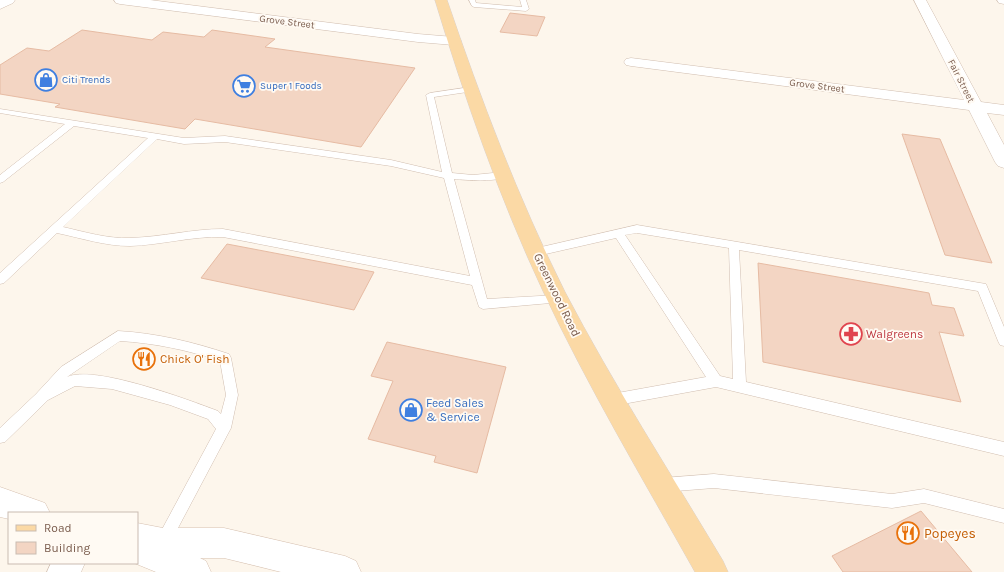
<svg xmlns="http://www.w3.org/2000/svg" width="1004" height="572" font-family="Karla,sans-serif">
<rect width="100%" height="100%" fill="#fdf6ec"/>
<path fill="#f3d5c3" stroke="#e6bba3" d="M 510,13 L 545,17 L 537,36 L 500,32 Z
M 82,30 L 152,40 L 163,32 L 204,37 L 212,30 L 275,39 L 265,47 L 415,68 L 361,147 L 195,119 L 185,129 L 55,107 L 60,104 L 0,94 L 0,65 L 27,48 L 49,51 Z
M 902,134 L 940,139 L 992,263 L 945,255 Z
M 227,244 L 374,272 L 354,310 L 201,278 Z
M 758,263 L 929,293 L 932,305 L 954,308 L 964,336 L 939,332 L 961,402 L 763,362 Z
M 387,342 L 506,367 L 477,473 L 434,462 L 436,456 L 368,439 L 393,381 L 371,376 Z
M 921,511 L 972,572 L 843,572 L 832,556 Z"/>
<g fill="none" stroke-linecap="round" stroke-linejoin="round">
<g stroke="#d1beb0" stroke-width="1">
<path id="lane" d="M 469,0 L 475,0 L 476,3 L 522,7 L 520,0 L 526,0 L 529,9 L 526,11 L 474,7 L 472,6 Z
M 471,87 L 475,89 L 474,91 L 434,97 L 452,173 L 473,175 L 503,172 L 508,175 C 500,183 465,180 454,179 L 487,299 L 558,295 L 562,296 L 564,299 L 562,302 L 483,309 L 479,307 L 472,285 L 223,237 C 192,236 161,245 130,246 C 105,246 81,238 57,233 L 4,283 L 0,284 L 0,273 L 148,138 L 74,126 L 3,182 L 0,183 L 0,175 L 65,124 L 0,113 L 0,109 L 184,138 L 225,136 L 391,160 L 442,172 L 426,95 L 430,93 ZM 157,139 L 184,144 L 225,142 L 391,166 L 444,178 L 470,276 L 223,229 C 192,229 162,237 130,238 C 108,239 85,232 63,227 Z
M 637,225 L 986,284 L 1004,327 L 1004,346 L 1000,345 L 998,341 L 978,291 L 739,250 L 746,382 L 1004,442 L 1004,456 L 716,387 L 612,406 L 607,404 L 606,400 L 607,396 L 612,394 L 706,377 L 616,238 L 537,256 L 533,255 L 532,252 L 533,249 L 537,248 ZM 637,233 L 729,248 L 733,379 L 720,376 L 625,235 Z
M 118,331 C 156,333 193,342 229,354 L 231,358 L 238,395 L 231,428 L 169,545 L 164,548 L 159,545 L 156,540 L 159,535 L 216,429 L 208,419 L 170,405 L 112,389 L 75,386 L 48,400 L 5,442 L 0,443 L 0,428 L 36,394 L 61,367 ZM 120,341 C 154,343 188,350 220,361 L 226,395 L 221,414 L 218,411 C 189,400 93,364 67,377 Z
M 714,474 L 892,494 L 924,489 L 1004,509 L 1004,523 L 924,503 L 892,508 L 714,488 L 663,492 L 658,490 L 656,485 L 658,480 L 663,478 Z"/>
</g>
<g stroke="#d1beb0" stroke-width="1">
<path id="street" d="M 0,0 L 15,0 L 13,3 L 0,9 Z
M 114,0 L 150,0 L 418,34 L 454,37 L 459,38 L 461,41 L 459,44 L 454,45 L 418,42 L 120,4 L 116,3 Z
M 914,0 L 926,0 L 981,102 L 1004,105 L 1004,115 L 987,113 L 1004,145 L 1004,168 L 998,166 L 995,162 L 969,110 L 631,66 L 626,65 L 624,62 L 626,59 L 631,58 L 964,100 Z
M 997,0 L 1004,0 L 1004,4 L 999,3 Z
M 51,563 L 85,563 L 81,572 L 47,572 Z"/>
</g>
<g stroke="#d6c0b0" stroke-width="1">
<path id="secondary" d="M 0,487 L 45,503 L 50,513 L 9,513 L 9,519 L 0,517 Z
M 137,523 L 163,528 L 224,528 L 345,556 L 356,561 L 361,572 L 281,572 L 224,558 L 200,558 L 206,561 L 211,572 L 156,572 L 134,563 L 137,563 Z"/>
</g>
<g stroke="#dad1cd" stroke-width="1">
<path id="primary" d="M 435,0 L 447,0 C 481,100 518,198 565,292 C 613,384 670,472 723,561 L 728,572 L 695,572 C 643,479 588,387 543,291 C 499,197 465,99 435,0 Z"/>
</g>
<use href="#lane" fill="#fff" fill-rule="evenodd"/>
<use href="#street" fill="#fff" fill-rule="evenodd"/>
<use href="#secondary" fill="#fff" fill-rule="evenodd"/>
<use href="#primary" fill="#fbd9a5" fill-rule="evenodd"/>
</g>
<defs>
<g id="shop-ring" transform="scale(1.15)"><circle r="9.5" fill="#fffaf3" stroke="#3f7fe0" stroke-width="1.5"/><path d="M-5-2.5h2.3a2.7 3.5 0 0 1 5.4 0H5L5.5 6h-11ZM-1.5-2.5h3a1.5 2.3 0 0 0-3 0Z" fill="#3f7fe0"/></g>
<g id="supermarket-ring" transform="scale(1.15)"><circle r="9.5" fill="#fffaf3" stroke="#3f7fe0" stroke-width="1.5"/><path d="M-6-5.5h2.5l.6 2H6L4.5 2H-2.5L-4.4-4H-6ZM-1.5 3.2a1.3 1.3 0 1 0 .1 0ZM3 3.2a1.3 1.3 0 1 0 .1 0Z" fill="#3f7fe0"/></g>
<g id="pharmacy-ring" transform="scale(1.15)"><circle r="9.5" fill="#fffaf3" stroke="#e0444e" stroke-width="1.5"/><path d="M-2-6h4v4h4v4h-4v4h-4v-4h-4v-4h4Z" fill="#e0444e"/></g>
<g id="restaurant-ring" transform="scale(1.15)"><circle r="9.5" fill="#fffaf3" stroke="#e8710a" stroke-width="1.5"/><path d="M-5-6h1v4h1v-4h1v4h1v-4h1v5L-1.5 .5V6h-2V.5L-5-1ZM5-6V6H3V1.5H1.5Q1.5-4 5-6Z" fill="#e8710a"/></g>
</defs>
<g fill-rule="evenodd">
<use href="#shop-ring" x="46" y="80"/>
<use href="#supermarket-ring" x="244" y="86"/>
<use href="#pharmacy-ring" x="851" y="334"/>
<use href="#restaurant-ring" x="144" y="359"/>
<use href="#shop-ring" x="411" y="410"/>
<use href="#restaurant-ring" x="908" y="533"/>
</g>
<g text-anchor="middle" dominant-baseline="central" stroke-width="3.5" stroke-linejoin="round" paint-order="stroke">
<g font-size="10" fill="#7a5c4d" stroke="#fffaf3">
<text transform="translate(287 22) rotate(7)">Grove Street</text>
<text transform="translate(961 81) rotate(63)">Fair Street</text>
<text transform="translate(817 86) rotate(7)">Grove Street</text>
</g>
<g font-size="10" fill="#366cbe" stroke="#fffaf3" text-anchor="start">
<text x="62" y="80">Citi Trends</text>
<text x="260" y="86">Super 1 Foods</text>
</g>
<g font-size="12" fill="#7a5c4d" stroke="#fffaf3">
<text transform="translate(557 295) rotate(64)">Greenwood Road</text>
</g>
<g font-size="12" fill="#be3a42" stroke="#fffaf3" text-anchor="start">
<text x="866" y="334">Walgreens</text>
</g>
<g font-size="12" fill="#c56008" stroke="#fffaf3" text-anchor="start">
<text x="160" y="359">Chick O' Fish</text>
</g>
<g font-size="12" fill="#366cbe" stroke="#fffaf3" text-anchor="start">
<text x="426" y="403">Feed Sales<tspan x="426" dy="14">&amp; Service</tspan></text>
</g>
<g font-size="14" fill="#c56008" stroke="#fffaf3" text-anchor="start">
<text x="924" y="533">Popeyes</text>
</g>
</g>
<rect x="8" y="512" width="130" height="52" fill="#fffaf3" stroke="#cabbb1"/>
<rect x="16" y="525" width="20" height="6" fill="#fbd9a5" stroke="#cabbb1"/>
<text x="44" y="532" font-size="12" fill="#7a5c4d">Road</text>
<rect x="16" y="542" width="20" height="12" fill="#f3d5c3" stroke="#cabbb1"/>
<text x="44" y="552" font-size="12" fill="#7a5c4d">Building</text>
</svg>
